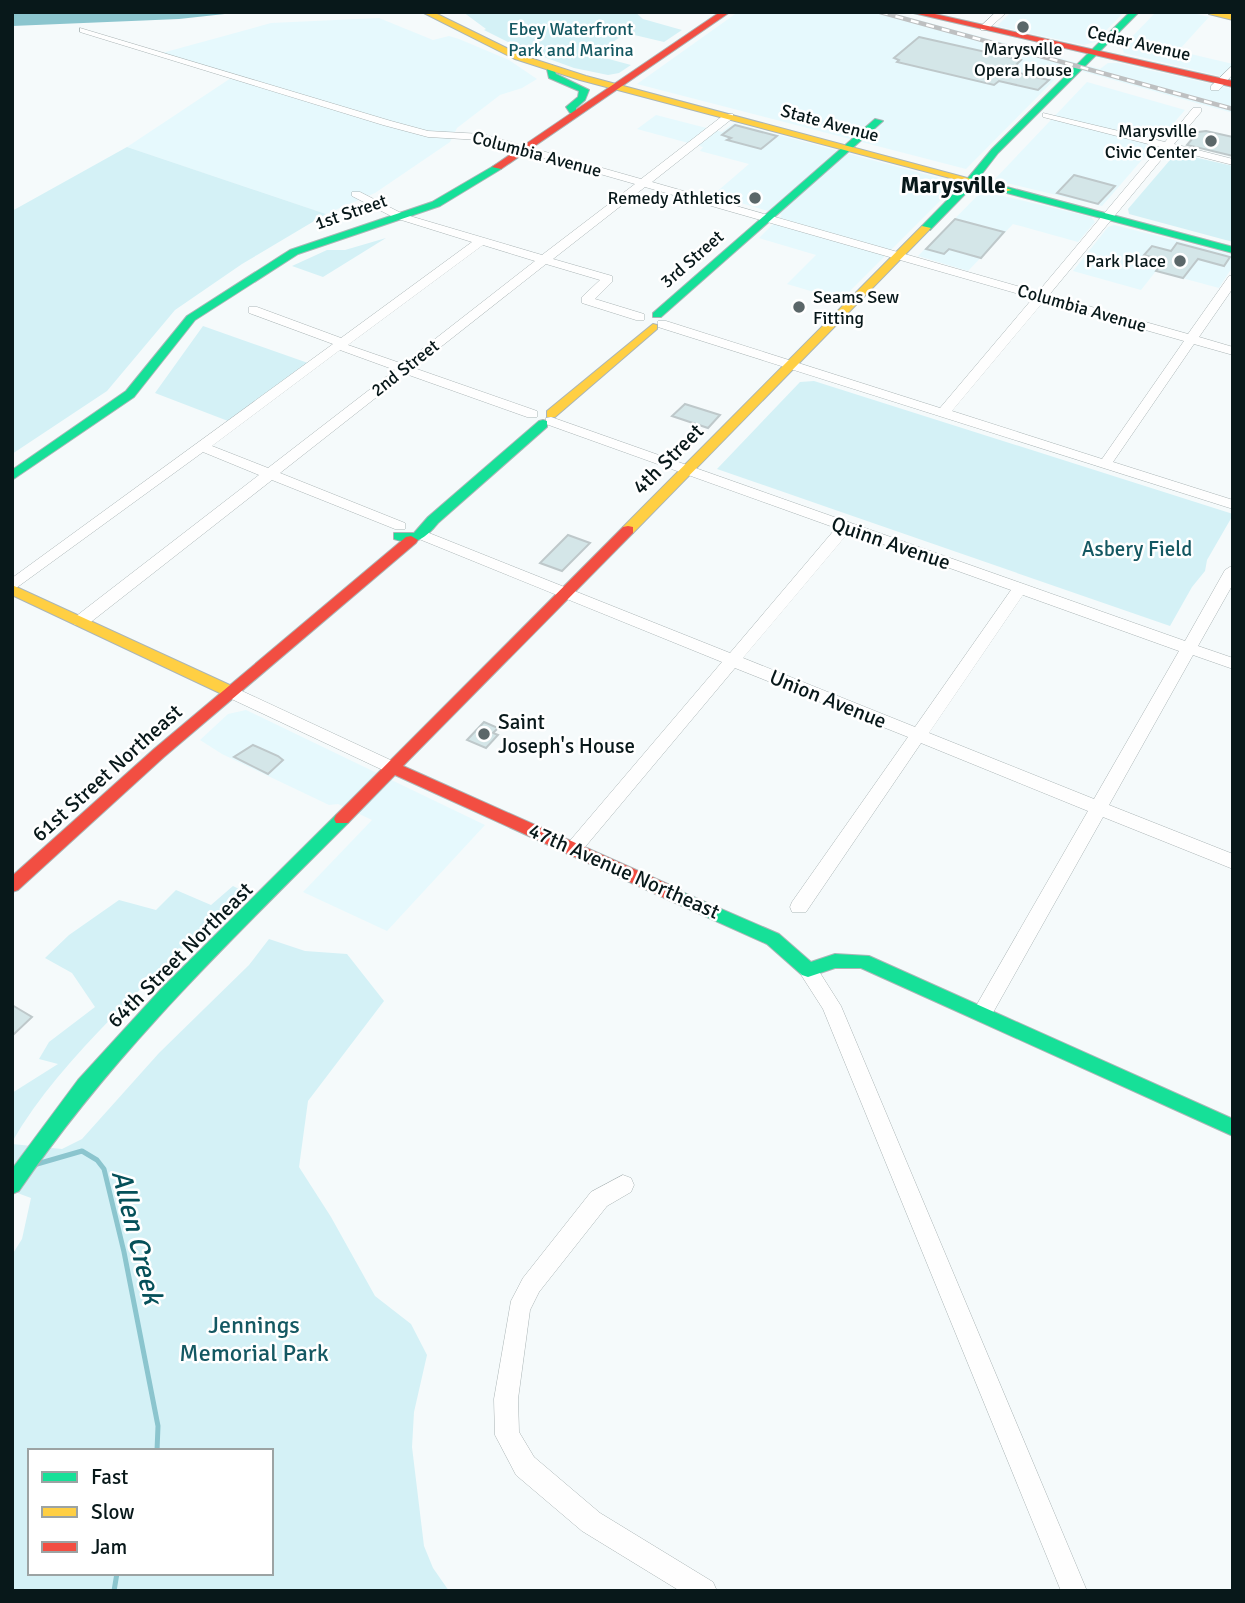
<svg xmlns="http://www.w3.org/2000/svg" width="1245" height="1603" font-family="Signika,sans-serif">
<rect width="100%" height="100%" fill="#f5fafb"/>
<path fill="#e6f9fd" d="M 738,12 L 889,12 L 1100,69 L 1108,63 L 1118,63 L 1233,89 L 1233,113 L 1067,67 L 966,169 L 637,84 Z
M 1011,12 L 1124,12 L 1095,42 L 1084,45 L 997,26 Z
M 1156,12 L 1189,12 L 1209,17 L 1178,51 L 1233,64 L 1233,79 L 1124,53 L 1122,47 Z
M 379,18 L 433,40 L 449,36 L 459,39 L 509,60 L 537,79 L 522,88 L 500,95 L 457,128 L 450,142 L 375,193 L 326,214 L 127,147 L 234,76 L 162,53 L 271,23 Z
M 1087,82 L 1185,110 L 1102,206 L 994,180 Z
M 656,115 L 722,132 L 734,123 L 958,183 L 841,300 L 787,284 L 816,255 L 759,238 L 782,215 L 713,195 L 749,164 L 700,151 L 703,147 L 637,129 Z
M 982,191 L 1091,217 L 1095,222 L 1078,242 L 1013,224 L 968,271 L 918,256 Z
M 1114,225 L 1233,255 L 1233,266 L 1219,288 L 1156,271 L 1141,290 L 1073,271 L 1108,227 Z
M 246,710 L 485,825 L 387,931 L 303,892 L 372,820 L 338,804 L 329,805 L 222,754 L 200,740 L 228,714 Z"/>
<path fill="#d4f1f6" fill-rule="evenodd" d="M 463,12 L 635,12 L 643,19 L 682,30 L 664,42 L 626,33 L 594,55 L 631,65 L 619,73 L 608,75 L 574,68 L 522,49 L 484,30 L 486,29 Z
M 127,147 L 326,214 L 242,264 L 175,310 L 107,391 L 12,454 L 12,211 Z
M 1176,153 L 1233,166 L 1233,242 L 1129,214 L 1128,209 Z
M 386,238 L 323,277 L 292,266 L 327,250 L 345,250 Z
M 203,326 L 308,363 L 228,421 L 155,393 Z
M 814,381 L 1233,514 L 1233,515 L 1207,560 L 1205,571 L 1192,587 L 1170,626 L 717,469 L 800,382 Z
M 233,886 L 241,890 C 167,968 65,1050 12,1142 L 12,1093 L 58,1064 L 39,1059 L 49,1042 L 95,1007 L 72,973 L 45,958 L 69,935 L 119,900 L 156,910 L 176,890 L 211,905 Z
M 269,939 L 305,951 L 347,954 L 384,1001 L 308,1101 L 299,1167 L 331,1217 L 375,1296 L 411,1324 L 427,1355 L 414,1412 L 412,1447 L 424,1546 L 433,1568 L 449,1591 L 12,1591 L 12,1255 L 22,1239 L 31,1198 L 12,1191 L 12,1144 L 62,1149 L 82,1139 L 159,1053 L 249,965 ZM 30,1451 L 271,1451 L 271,1573 L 30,1573 Z"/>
<path fill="#8bc5ce" d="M 12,12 L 243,12 L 179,19 L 12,26 Z"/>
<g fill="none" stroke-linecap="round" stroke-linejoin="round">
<path stroke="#8bc5ce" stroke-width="5" d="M 37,1164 L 82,1151 L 97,1160 L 104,1169 L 124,1252 L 158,1426 L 157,1451
M 114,1591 L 117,1573"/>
</g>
<path fill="#d4e6e8" stroke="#bec8ca" stroke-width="2" d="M 919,37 L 1021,60 L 1010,71 L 1049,80 L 1038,90 L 999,81 L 994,85 L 897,62 L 899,60 L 894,58 Z
M 735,125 L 777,136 L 761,149 L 727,140 L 731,138 L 722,135 Z
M 1206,131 L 1233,137 L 1233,156 L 1187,145 L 1198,132 Z
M 1074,175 L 1115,186 L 1098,204 L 1057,193 Z
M 955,219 L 1004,232 L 981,258 L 949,249 L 944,254 L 926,249 Z
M 1177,243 L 1230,257 L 1224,266 L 1198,259 L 1183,278 L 1156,271 L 1164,261 L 1144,255 L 1152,246 L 1171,251 Z
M 685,404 L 720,415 L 708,428 L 672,416 Z
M 568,535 L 590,543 L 562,571 L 540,563 Z
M 484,722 L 498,728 L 493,733 L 498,735 L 486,748 L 467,740 Z
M 253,745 L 278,756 L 283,760 L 268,774 L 234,757 Z
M 12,1005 L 32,1017 L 12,1036 Z"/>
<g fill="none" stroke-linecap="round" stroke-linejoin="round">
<g stroke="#abb5b6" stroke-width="1">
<path id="street" d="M 996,12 L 1007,12 L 987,30 L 981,30 L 981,26 Z
M 80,28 L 391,121 L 428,131 L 482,134 L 641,179 L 725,114 L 733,114 L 733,118 L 652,182 L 1038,292 L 1160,147 L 1043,117 L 1043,113 L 1165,142 L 1193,108 L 1201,108 L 1201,112 L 1174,144 L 1233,159 L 1233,165 L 1170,149 L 1049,295 L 1188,334 L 1229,276 L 1233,275 L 1233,288 L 1199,337 L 1233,347 L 1233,355 L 1194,344 L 1113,462 L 1233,500 L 1233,509 L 658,327 L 658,321 L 666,321 L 940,408 L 1033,298 L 645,187 L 553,259 L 612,276 L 612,282 L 595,299 L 644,314 L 644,320 L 636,320 L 582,303 L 582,297 L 600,280 L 546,264 L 414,368 L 537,411 L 537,417 L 527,417 L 406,374 L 280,473 L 405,523 L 405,529 L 395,529 L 272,480 L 87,625 L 75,625 L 73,621 L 75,617 L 259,475 L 203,452 L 12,591 L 12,578 L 333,344 L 249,313 L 249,307 L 257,307 L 341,338 L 472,242 L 395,218 L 352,196 L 352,192 L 360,192 L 403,214 L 542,255 L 635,184 L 481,140 L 428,137 L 383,125 L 80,32 ZM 483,245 L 535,261 L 403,364 L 348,345 ZM 1044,301 L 1184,341 L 1102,459 L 952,411 ZM 340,350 L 395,370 L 268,468 L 212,446 Z
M 1233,65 L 1233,74 L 1219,90 L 1211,90 L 1211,86 Z
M 551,417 L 1185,641 L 1225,570 L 1233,565 L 1233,584 L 1198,646 L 1233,658 L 1233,669 L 1193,655 L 1109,805 L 1233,854 L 1233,869 L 1103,817 L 990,1018 L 983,1020 L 976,1018 L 973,1012 L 976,1006 L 1088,811 L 921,743 L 806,912 L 792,912 L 790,907 L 792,902 L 908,737 L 735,668 L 580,853 L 568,853 L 565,848 L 568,843 L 722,662 L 419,539 L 419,533 L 429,533 L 730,653 L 836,528 L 546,424 L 546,418 ZM 849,532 L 1011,590 L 915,727 L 743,658 ZM 1023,595 L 1179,651 L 1094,799 L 929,733 Z
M 229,685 L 399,764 L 402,768 L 399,772 L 387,772 L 223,695 L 221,691 L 223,687 Z
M 808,962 L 815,965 L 841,1006 L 1087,1591 L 1061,1591 L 823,1009 L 798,970 L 801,965 Z
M 623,1175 L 631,1178 L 634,1185 L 631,1192 L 607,1206 L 539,1292 L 530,1310 L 518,1399 L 519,1432 L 534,1457 L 600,1513 L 713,1582 L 717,1591 L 680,1591 L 582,1531 L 516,1475 L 495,1435 L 494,1399 L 511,1301 L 523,1278 L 591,1192 Z"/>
</g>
<g stroke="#abb5b6" stroke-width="2">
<path id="fast" d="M 1130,12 L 1139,12 L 998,153 L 971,188 L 930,230 L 922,230 L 922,226 L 963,184 L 992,149 Z
M 546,65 L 552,65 L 556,74 L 589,90 L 585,100 L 576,108 L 576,113 L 570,113 L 566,107 L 578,97 L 579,91 L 549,78 Z
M 875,119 L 883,121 L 661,317 L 653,317 L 653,313 Z
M 497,164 L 502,167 L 501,169 L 440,206 L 298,254 L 195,320 L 134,397 L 12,480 L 12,470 L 126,391 L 187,316 L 290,250 L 432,202 Z
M 1007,187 L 1233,247 L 1233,253 L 1003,192 L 1002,190 Z
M 543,420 L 547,421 L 547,427 L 438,523 C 425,539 415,546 394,539 L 394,533 L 414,533 L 428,517 L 539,421 Z
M 342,813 L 350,819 L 348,823 C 229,942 114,1052 19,1191 L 12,1194 L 12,1169 L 78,1080 L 161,989 L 336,815 Z
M 675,889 L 779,934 L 811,962 L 835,954 L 869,956 L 1233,1119 L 1233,1136 L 861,968 L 835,968 L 808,977 L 802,975 L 767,944 L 669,900 L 667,895 L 669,890 Z"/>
</g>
<g stroke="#abb5b6" stroke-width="2">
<path id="slow" d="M 422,12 L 433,12 L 521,55 L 586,76 L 1012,190 L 1003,192 L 580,80 L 515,59 Z
M 1208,12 L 1233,14 L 1233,20 L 1209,14 Z
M 922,226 L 931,228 L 633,533 L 623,533 L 623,527 Z
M 653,324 L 657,325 L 657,329 L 555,417 L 547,417 L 547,411 Z
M 12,585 L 234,687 L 236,691 L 229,696 L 224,695 L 12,595 Z"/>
</g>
<g stroke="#abb5b6" stroke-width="2">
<path id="jam" d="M 720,12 L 730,12 L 501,169 L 492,167 Z
M 909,12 L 926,12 L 1233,81 L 1233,87 Z
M 628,526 L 633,527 L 633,533 L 403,766 L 681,890 L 683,895 L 681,900 L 669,900 L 395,775 L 348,823 L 336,823 L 334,819 L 336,815 L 623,527 Z
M 411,536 L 418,540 L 416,543 L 164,757 L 18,890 L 12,892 L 12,876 L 154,749 L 406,537 Z"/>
</g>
<use href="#street" fill="#fefefe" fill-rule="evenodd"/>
<use href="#fast" fill="#16e098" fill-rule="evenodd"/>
<use href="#slow" fill="#ffcf43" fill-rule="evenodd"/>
<use href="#jam" fill="#f24e42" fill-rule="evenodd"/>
<g stroke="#bec0c1" stroke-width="4.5">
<path id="rail" d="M 880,12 L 1233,109"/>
</g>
<use href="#rail" stroke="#fff" stroke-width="2.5" stroke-dasharray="8" stroke-linecap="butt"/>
</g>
<g fill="#5b6769" stroke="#fff" stroke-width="2.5">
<circle cx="1023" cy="27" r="7"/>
<circle cx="1211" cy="141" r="7"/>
<circle cx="755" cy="198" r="7"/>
<circle cx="1180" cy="261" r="7"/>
<circle cx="799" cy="307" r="7"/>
<circle cx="484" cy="734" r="7"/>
</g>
<g text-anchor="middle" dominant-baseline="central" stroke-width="5" stroke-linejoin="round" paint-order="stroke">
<g font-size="18" fill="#145862" stroke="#fff">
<text x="571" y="29">Ebey Waterfront<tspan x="571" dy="21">Park and Marina</tspan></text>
</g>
<g font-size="18" fill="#08181a" stroke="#fff">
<text transform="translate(1139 43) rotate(13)">Cedar Avenue</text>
<text transform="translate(830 123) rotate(15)">State Avenue</text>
<text transform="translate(537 154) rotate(15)">Columbia Avenue</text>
<text transform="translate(351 212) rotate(-19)">1st Street</text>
<text transform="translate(692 259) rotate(-41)">3rd Street</text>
<text transform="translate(1082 308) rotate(16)">Columbia Avenue</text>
<text transform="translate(405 368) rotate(-38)">2nd Street</text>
</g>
<g font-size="18" fill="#08181a" stroke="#fff" text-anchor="end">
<text x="1023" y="49" text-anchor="middle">Marysville<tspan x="1023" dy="21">Opera House</tspan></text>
<text x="1197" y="131">Marysville<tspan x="1197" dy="21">Civic Center</tspan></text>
<text x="741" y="198">Remedy Athletics</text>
<text x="1166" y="261">Park Place</text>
<text x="813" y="297" text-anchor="start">Seams Sew<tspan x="813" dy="21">Fitting</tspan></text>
</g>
<g font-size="21" fill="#08181a" stroke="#fff">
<text transform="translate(668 459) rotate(-45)">4th Street</text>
<text transform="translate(891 543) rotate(19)">Quinn Avenue</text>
<text transform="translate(828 699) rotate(22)">Union Avenue</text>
<text transform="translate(107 773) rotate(-42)">61st Street Northeast</text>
<text transform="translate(624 871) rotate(24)">47th Avenue Northeast</text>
<text transform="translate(180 955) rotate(-45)">64th Street Northeast</text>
</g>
<g font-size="21" fill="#145862" stroke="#fff">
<text x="1137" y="549">Asbery Field</text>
</g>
<g font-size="21" fill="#08181a" stroke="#fff" text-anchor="start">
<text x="498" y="722">Saint<tspan x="498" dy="24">Joseph's House</tspan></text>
</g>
<g font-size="23" font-weight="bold" fill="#08181a" stroke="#fff">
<text x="953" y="185">Marysville</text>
</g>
<g font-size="24" fill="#145862" stroke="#fff">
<text x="254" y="1325">Jennings<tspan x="254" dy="28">Memorial Park</tspan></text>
</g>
<g font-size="28" font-style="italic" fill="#055059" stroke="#fff">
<text transform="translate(137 1237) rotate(76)">Allen Creek</text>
</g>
</g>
<rect width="1245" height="1603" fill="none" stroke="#08181a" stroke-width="28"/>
<rect x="28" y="1449" width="245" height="126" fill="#ffffff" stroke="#9ca3a3" stroke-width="2"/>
<rect x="42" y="1472" width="35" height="10" fill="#16e098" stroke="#9ca3a3" stroke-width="2"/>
<text x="91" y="1484" font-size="21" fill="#08181a">Fast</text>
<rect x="42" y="1507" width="35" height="10" fill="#ffcf43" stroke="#9ca3a3" stroke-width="2"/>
<text x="91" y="1519" font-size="21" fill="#08181a">Slow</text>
<rect x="42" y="1542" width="35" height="10" fill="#f24e42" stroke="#9ca3a3" stroke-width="2"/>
<text x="91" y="1554" font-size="21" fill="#08181a">Jam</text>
</svg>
